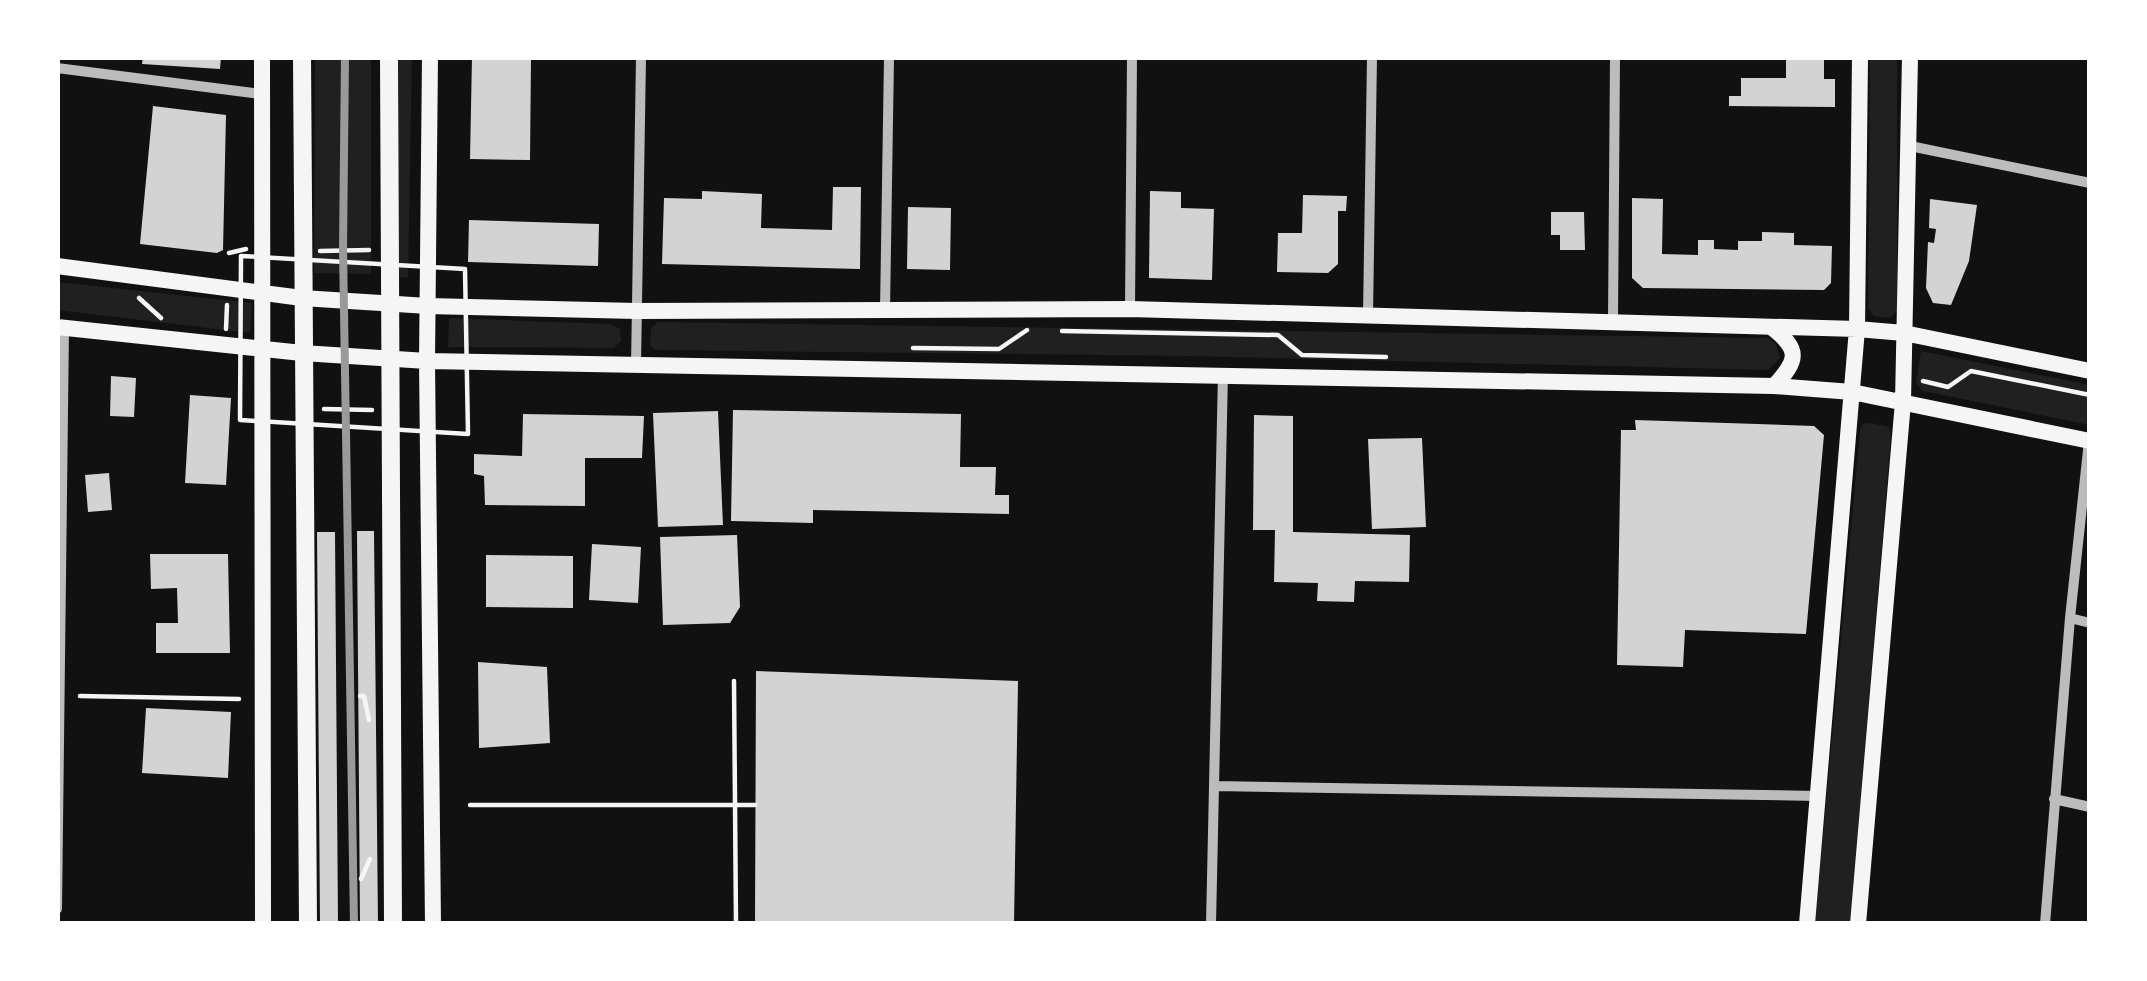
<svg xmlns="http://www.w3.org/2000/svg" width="2147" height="981" font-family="Literata,serif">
<rect width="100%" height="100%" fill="#111"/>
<path fill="#202020" d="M 315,57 L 371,57 L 371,274 L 314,273 Z
M 399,57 L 412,57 L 408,277 L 396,278 Z
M 1870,57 L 1897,57 L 1897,311 L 1890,318 L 1874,316 L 1868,308 Z
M 57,282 L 252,303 L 250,333 L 57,310 Z
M 449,318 L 611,324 L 620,329 L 621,341 L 614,348 L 448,347 Z
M 658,322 L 1768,338 L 1776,344 L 1780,358 L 1768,370 L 1188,356 L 656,350 L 650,346 L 651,328 Z
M 1921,351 L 2090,385 L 2090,425 L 1923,391 L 1916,383 Z
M 1870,423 L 1889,427 L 1891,436 L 1850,924 L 1815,924 L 1860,430 L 1863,424 Z"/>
<path fill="#d3d3d3" d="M 143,57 L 221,57 L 220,69 L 142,64 Z
M 472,57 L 531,57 L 530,160 L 470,159 Z
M 1786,57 L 1824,57 L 1824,79 L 1835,79 L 1835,107 L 1729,106 L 1729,96 L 1741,96 L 1741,78 L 1786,78 Z
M 153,106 L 226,115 L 223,250 L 217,253 L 140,244 Z
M 833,187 L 861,187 L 860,269 L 662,264 L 664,198 L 702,199 L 702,191 L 762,194 L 761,228 L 832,230 Z
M 1150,191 L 1181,192 L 1181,208 L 1214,209 L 1212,280 L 1149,278 Z
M 1303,195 L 1347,196 L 1346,211 L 1338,211 L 1338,264 L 1328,273 L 1277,272 L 1278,233 L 1302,233 Z
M 1632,198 L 1663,199 L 1662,254 L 1698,255 L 1698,240 L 1714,240 L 1714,249 L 1738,250 L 1738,241 L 1762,241 L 1762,232 L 1794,233 L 1794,245 L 1832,246 L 1831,283 L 1824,290 L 1643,288 L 1632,278 Z
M 1930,199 L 1977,205 L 1969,261 L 1951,305 L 1933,303 L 1926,288 L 1928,242 L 1934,243 L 1936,229 L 1929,228 Z
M 908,207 L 951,208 L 950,270 L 907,269 Z
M 1551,212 L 1584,212 L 1585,250 L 1560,250 L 1560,235 L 1551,235 Z
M 469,220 L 599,224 L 598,266 L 468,262 Z
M 111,376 L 136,378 L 134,417 L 110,416 Z
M 190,395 L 231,398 L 226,485 L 185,483 Z
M 733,410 L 961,414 L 960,467 L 996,467 L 995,495 L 1009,495 L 1009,514 L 813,510 L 813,523 L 731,521 Z
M 718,411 L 723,525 L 658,527 L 653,413 Z
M 523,414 L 644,416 L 642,458 L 585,458 L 585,506 L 485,505 L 484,476 L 474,474 L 474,454 L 522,456 Z
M 1254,415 L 1293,416 L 1293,532 L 1410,535 L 1409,582 L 1355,581 L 1354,602 L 1317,601 L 1318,583 L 1274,582 L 1275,530 L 1253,530 Z
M 1635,420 L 1814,426 L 1824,435 L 1806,634 L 1685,630 L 1683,667 L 1617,665 L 1621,430 L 1636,430 Z
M 1422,438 L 1426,527 L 1372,529 L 1368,439 Z
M 109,473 L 112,510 L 88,512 L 85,475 Z
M 357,531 L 374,531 L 378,924 L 360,924 Z
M 317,532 L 335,532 L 338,924 L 320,924 Z
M 737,535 L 740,607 L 730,623 L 663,625 L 660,537 Z
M 592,544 L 641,547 L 638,603 L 589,600 Z
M 150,554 L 228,554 L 230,653 L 156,653 L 156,623 L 178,623 L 177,588 L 151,589 Z
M 486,555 L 573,556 L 573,608 L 486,607 Z
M 478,662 L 547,667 L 550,743 L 479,748 Z
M 756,671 L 1018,681 L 1014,924 L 755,924 Z
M 146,708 L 231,712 L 228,778 L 142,773 Z"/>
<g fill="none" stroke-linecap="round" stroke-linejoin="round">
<path stroke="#f5f5f5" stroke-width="4.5" d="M 320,251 L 369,250
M 229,253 L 246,249
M 241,256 L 465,269 L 468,434 L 240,420 Z
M 139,298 L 161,318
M 226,329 L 227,305
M 1062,331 L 1278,335 L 1302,355 L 1386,357
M 913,348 L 999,349 L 1027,330
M 1923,381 L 1948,387 L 1971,371 L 2090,395
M 324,409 L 372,410
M 734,681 L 736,924
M 80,696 L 239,699
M 360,696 L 364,696 L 369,720
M 470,805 L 755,805
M 361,879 L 370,859"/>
<path stroke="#bcbcbc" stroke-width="10" d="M 57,68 L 261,94
M 1910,146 L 2090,183
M 1130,309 L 1132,57
M 885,311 L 889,57
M 1368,315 L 1372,57
M 1613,320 L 1615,57
M 636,366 L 641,57
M 2070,618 L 2090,623
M 1214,786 L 1818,796
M 2054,799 L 2090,807
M 57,909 L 64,328
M 1211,924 L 1223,373
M 2045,924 L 2070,618 L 2089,441"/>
<path stroke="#f5f5f5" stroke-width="16" d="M 262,57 L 263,924
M 430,57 L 427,361 L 433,924
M 57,266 L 302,298 L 428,306 L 637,311 L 1130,309 L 1857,329 L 1904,333 L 2090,371
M 57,327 L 302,353 L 427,361 L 1774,386 L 1852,392 L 2090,441
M 1771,327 C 1801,350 1798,360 1774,386
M 1807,924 L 1857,329 L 1860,57
M 1858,924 L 1903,402 L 1910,57"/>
<path stroke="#f5f5f5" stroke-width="18" d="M 302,57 L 308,924
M 389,57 L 393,924"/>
<path stroke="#9a9a9a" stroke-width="8" d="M 345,57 L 343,249 L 354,924"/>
</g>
<rect width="2147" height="981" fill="none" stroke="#ffffff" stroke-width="120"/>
</svg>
